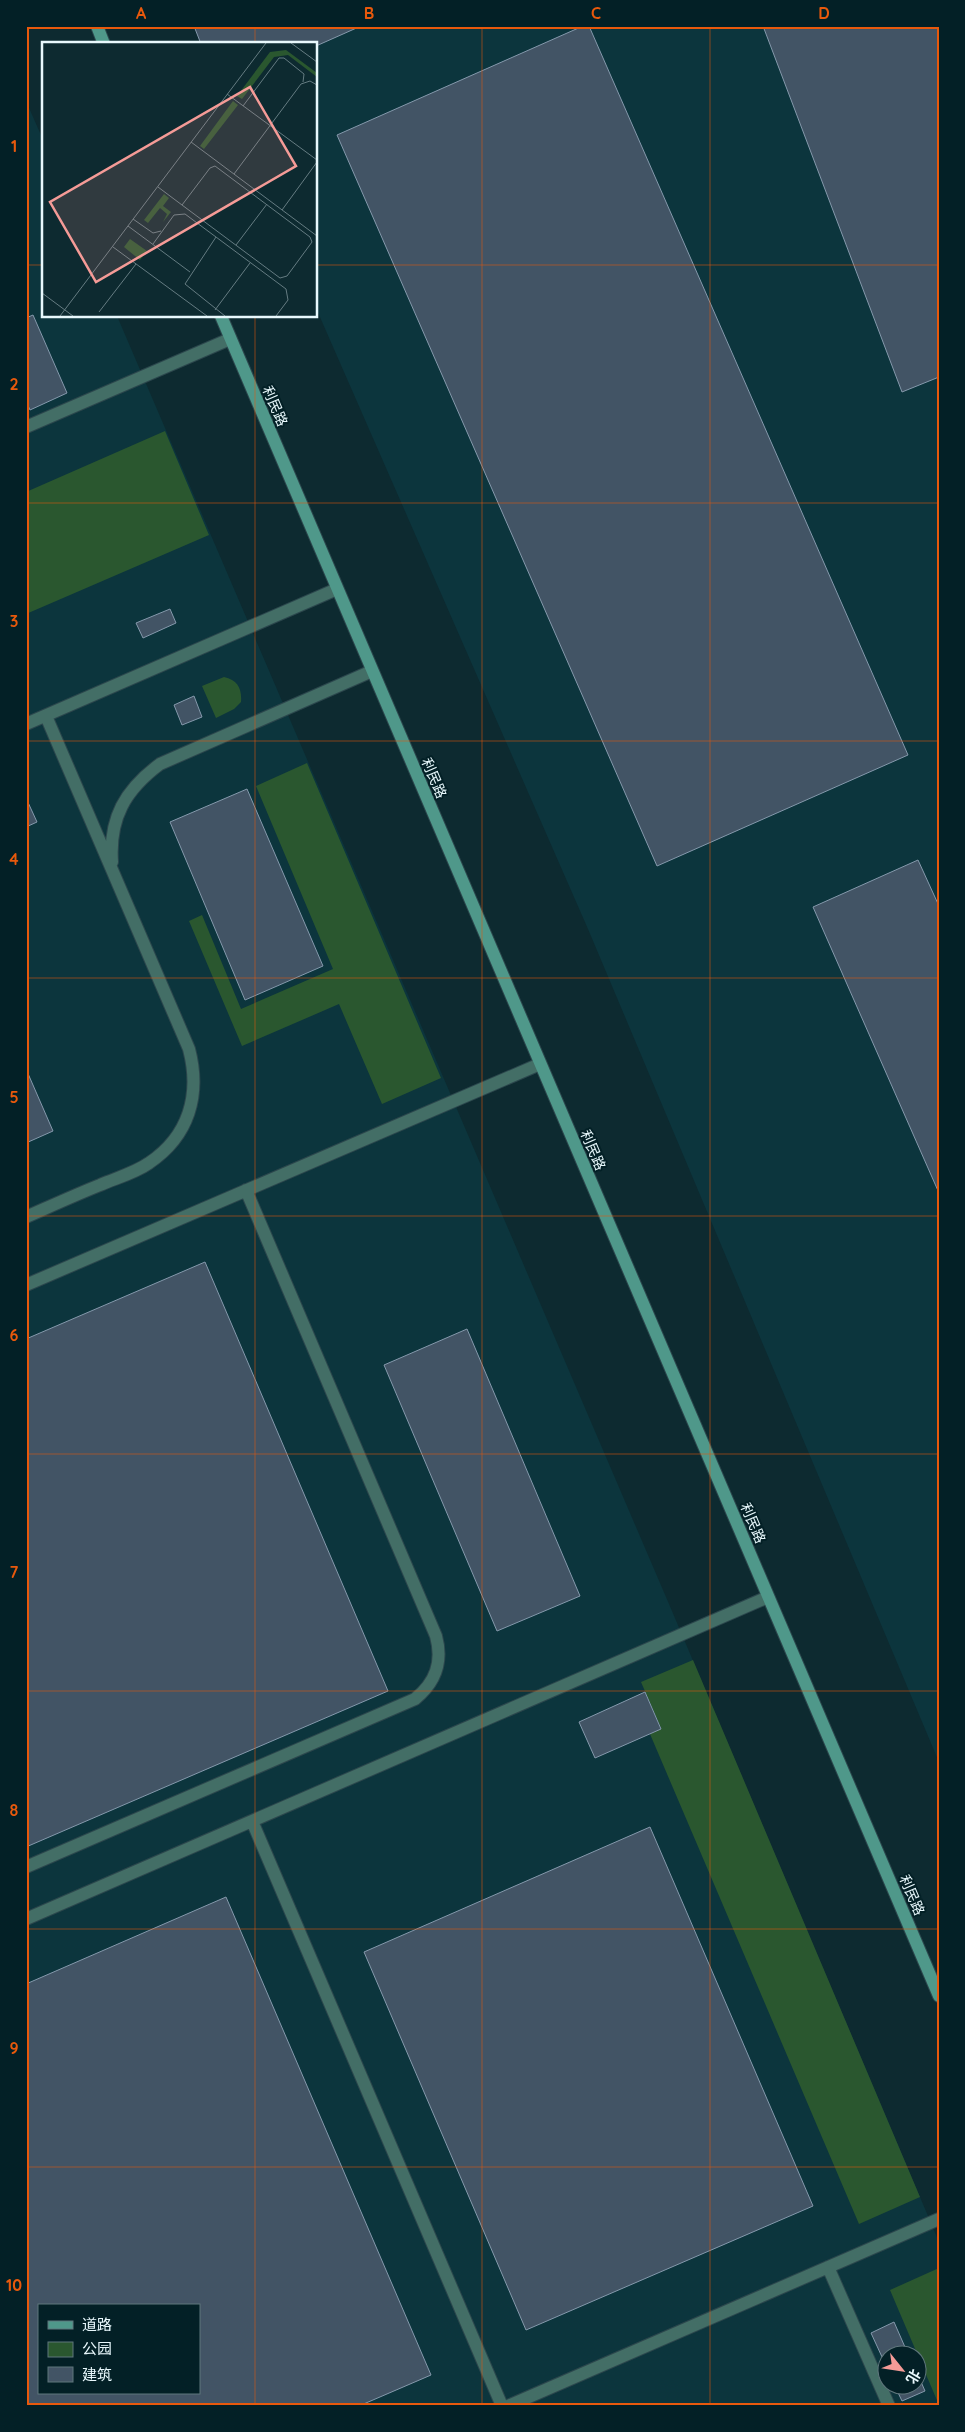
<svg xmlns="http://www.w3.org/2000/svg" width="965" height="2432" font-family="Quicksand,'Noto Sans SC',sans-serif">
<rect width="100%" height="100%" fill="#0d2a30"/>
<path fill="#0c353d" fill-rule="evenodd" d="M 361,26 L 939,26 L 939,1762 L 588,929 L 316,308 L 316,46 Z
M 26,101 L 44,142 L 44,316 L 117,316 L 669,1604 L 939,2242 L 939,2406 L 26,2406 ZM 39,2306 L 199,2306 L 199,2393 L 39,2393 ZM 888,2354 L 918,2354 L 918,2384 L 888,2384 Z"/>
<path fill="#2a572f" d="M 165,431 L 209,535 L 26,614 L 26,492 Z
M 224,677 C 238,680 242,689 241,702 L 234,709 L 216,718 L 202,686 Z
M 307,763 L 441,1078 L 382,1104 L 339,1004 L 242,1046 L 189,921 L 202,915 L 241,1009 L 333,969 L 256,786 Z
M 693,1660 L 920,2197 L 859,2224 L 650,1734 L 661,1728 L 641,1682 Z
M 939,2268 L 939,2405 L 890,2290 Z"/>
<path fill="#425465" stroke="#8599ac" fill-rule="evenodd" d="M 194,26 L 361,26 L 316,46 L 316,44 L 201,44 Z
M 583,26 L 589,26 L 908,755 L 657,866 L 337,135 Z
M 763,26 L 939,26 L 939,377 L 902,392 Z
M 33,315 L 67,393 L 30,410 L 26,401 L 26,318 Z
M 170,609 L 176,623 L 143,638 L 136,623 Z
M 194,696 L 202,717 L 182,725 L 174,705 Z
M 247,789 L 323,966 L 245,1000 L 170,822 Z
M 26,798 L 37,822 L 26,827 Z
M 918,860 L 939,906 L 939,1193 L 813,907 Z
M 26,1069 L 53,1131 L 26,1143 Z
M 205,1262 L 388,1691 L 26,1847 L 26,1339 Z
M 467,1329 L 580,1596 L 497,1631 L 384,1365 Z
M 645,1692 L 661,1729 L 595,1758 L 579,1722 Z
M 650,1827 L 813,2206 L 526,2330 L 364,1952 Z
M 226,1897 L 431,2375 L 359,2406 L 26,2406 L 26,1984 ZM 39,2306 L 199,2306 L 199,2393 L 39,2393 Z
M 894,2322 L 908,2354 L 888,2354 L 888,2370 L 871,2333 Z
M 918,2375 L 925,2391 L 902,2401 L 894,2384 L 918,2384 Z"/>
<g fill="none" stroke-linecap="round" stroke-linejoin="round">
<g stroke="#2c474d" stroke-width="14">
<path id="service" d="M 26,427 L 230,339
M 26,724 L 337,589
M 112,862 C 109,818 125,790 160,764 L 372,671
M 26,1217 C 51,1206 75,1195 100,1185 C 116,1178 135,1173 149,1163 C 189,1136 201,1095 189,1049 L 46,716
M 26,1285 L 540,1064
M 252,1821 L 502,2406
M 26,1867 L 415,1699 C 436,1682 443,1662 436,1636 L 246,1190
M 26,1919 L 768,1597
M 828,2267 L 889,2406
M 508,2406 L 939,2219"/>
</g>
<g stroke="#2c474d" stroke-width="14">
<path id="secondary" d="M 97,26 L 104,44
M 221,316 L 939,1996"/>
</g>
<use href="#service" stroke="#436e66" stroke-width="12"/>
<use href="#secondary" stroke="#4f988a" stroke-width="12"/>
</g>
<path fill="none" stroke="#e8590c" stroke-width="1" stroke-opacity="0.55" d="M 255,26 L 255,44M 482,26 L 482,2406M 710,26 L 710,2406M 26,265 L 44,265M 316,265 L 939,265M 255,316 L 255,2406M 26,503 L 939,503M 26,741 L 939,741M 26,978 L 939,978M 26,1216 L 939,1216M 26,1454 L 939,1454M 26,1691 L 939,1691M 26,1929 L 939,1929M 26,2167 L 939,2167"/>
<g text-anchor="middle" dominant-baseline="central" stroke-width="4" stroke-linejoin="round" paint-order="stroke">
<g font-size="14" fill="#e8f8fc" stroke="#032026">
<text transform="translate(275 406) rotate(67)">利民路</text>
<text transform="translate(434 778) rotate(67)">利民路</text>
<text transform="translate(593 1150) rotate(67)">利民路</text>
<text transform="translate(753 1523) rotate(67)">利民路</text>
<text transform="translate(912 1895) rotate(67)">利民路</text>
</g>
</g>
<g transform="translate(42 42)">
<rect width="275" height="275" fill="#0d2a30"/>
<path d="M 244,8 L 275,31 L 275,35 L 246,13 L 232,15 L 200,57 L 195,54 L 228,10 ZM 191,59 L 196,63 L 162,107 L 158,104 ZM 122,152 L 127,156 L 121,164 L 129,170 L 121,180 L 125,172 L 118,166 L 106,181 L 102,178 ZM 88,197 L 105,209 L 98,218 L 82,205 Z" fill="#2a572f"/>
<path fill="none" stroke="#657c82" stroke-width="1" d="M 249,1 L 275,20M 185,52 L 275,118M 201,64 L 237,16 L 242,16 L 262,32 L 261,40M 149,100 L 275,194M 192,132 L 259,42 L 268,39 L 275,43M 116,145 L 140,163 L 238,236 L 245,234 L 270,200 L 268,195 L 173,124 L 168,126 L 140,163M 240,168 L 275,120M 91,177 L 111,191 L 119,189M 86,184 L 148,230M 174,195 L 143,242 L 183,274M 111,202 L 132,173 L 143,172 L 244,247 L 246,258 L 234,274M 194,203 L 225,162M 71,205 L 165,274M 0,251 L 31,274M 173,268 L 208,221M 57,270 L 94,222M 18,274 L 224,1"/>
<path fill="#f59b97" fill-opacity="0.15" stroke="#f59b97" stroke-width="2.5" d="M 208,45 L 254,124 L 54,240 L 8,160 Z"/>
<rect width="275" height="275" fill="none" stroke="#e8f8fc" stroke-width="2.5"/>
</g>
<rect width="965" height="2432" fill="none" stroke="#032026" stroke-width="55"/>
<rect x="38" y="2304" width="162" height="90" fill="#032026" stroke="#5f767c"/>
<rect x="48" y="2321" width="25" height="8" fill="#4f988a" stroke="#5f767c"/>
<text x="82" y="2330" font-size="15" fill="#e8f8fc">道路</text>
<rect x="48" y="2342" width="25" height="15" fill="#2a572f" stroke="#5f767c"/>
<text x="82" y="2354" font-size="15" fill="#e8f8fc">公园</text>
<rect x="48" y="2367" width="25" height="15" fill="#425465" stroke="#5f767c"/>
<text x="82" y="2380" font-size="15" fill="#e8f8fc">建筑</text>
<g transform="translate(902 2370) rotate(120)"><circle r="24" fill="#032026" stroke="#5f767c"/>
<path d="M0-4L9 19L0 12L-9 19Z" fill="#f59b97"/>
<text y="-8" font-size="14" font-weight="bold" text-anchor="middle" fill="#e8f8fc">北</text>
</g>
<rect x="28" y="28" width="910" height="2376" fill="none" stroke="#e8590c" stroke-width="2"/>
<g font-size="16" text-anchor="middle" font-weight="bold" fill="#e8590c">
<text x="141" y="19">A</text>
<text x="369" y="19">B</text>
<text x="596" y="19">C</text>
<text x="824" y="19">D</text>
<text x="14" y="152">1</text>
<text x="14" y="390">2</text>
<text x="14" y="627">3</text>
<text x="14" y="865">4</text>
<text x="14" y="1103">5</text>
<text x="14" y="1341">6</text>
<text x="14" y="1578">7</text>
<text x="14" y="1816">8</text>
<text x="14" y="2054">9</text>
<text x="14" y="2291">10</text>
</g>
</svg>
